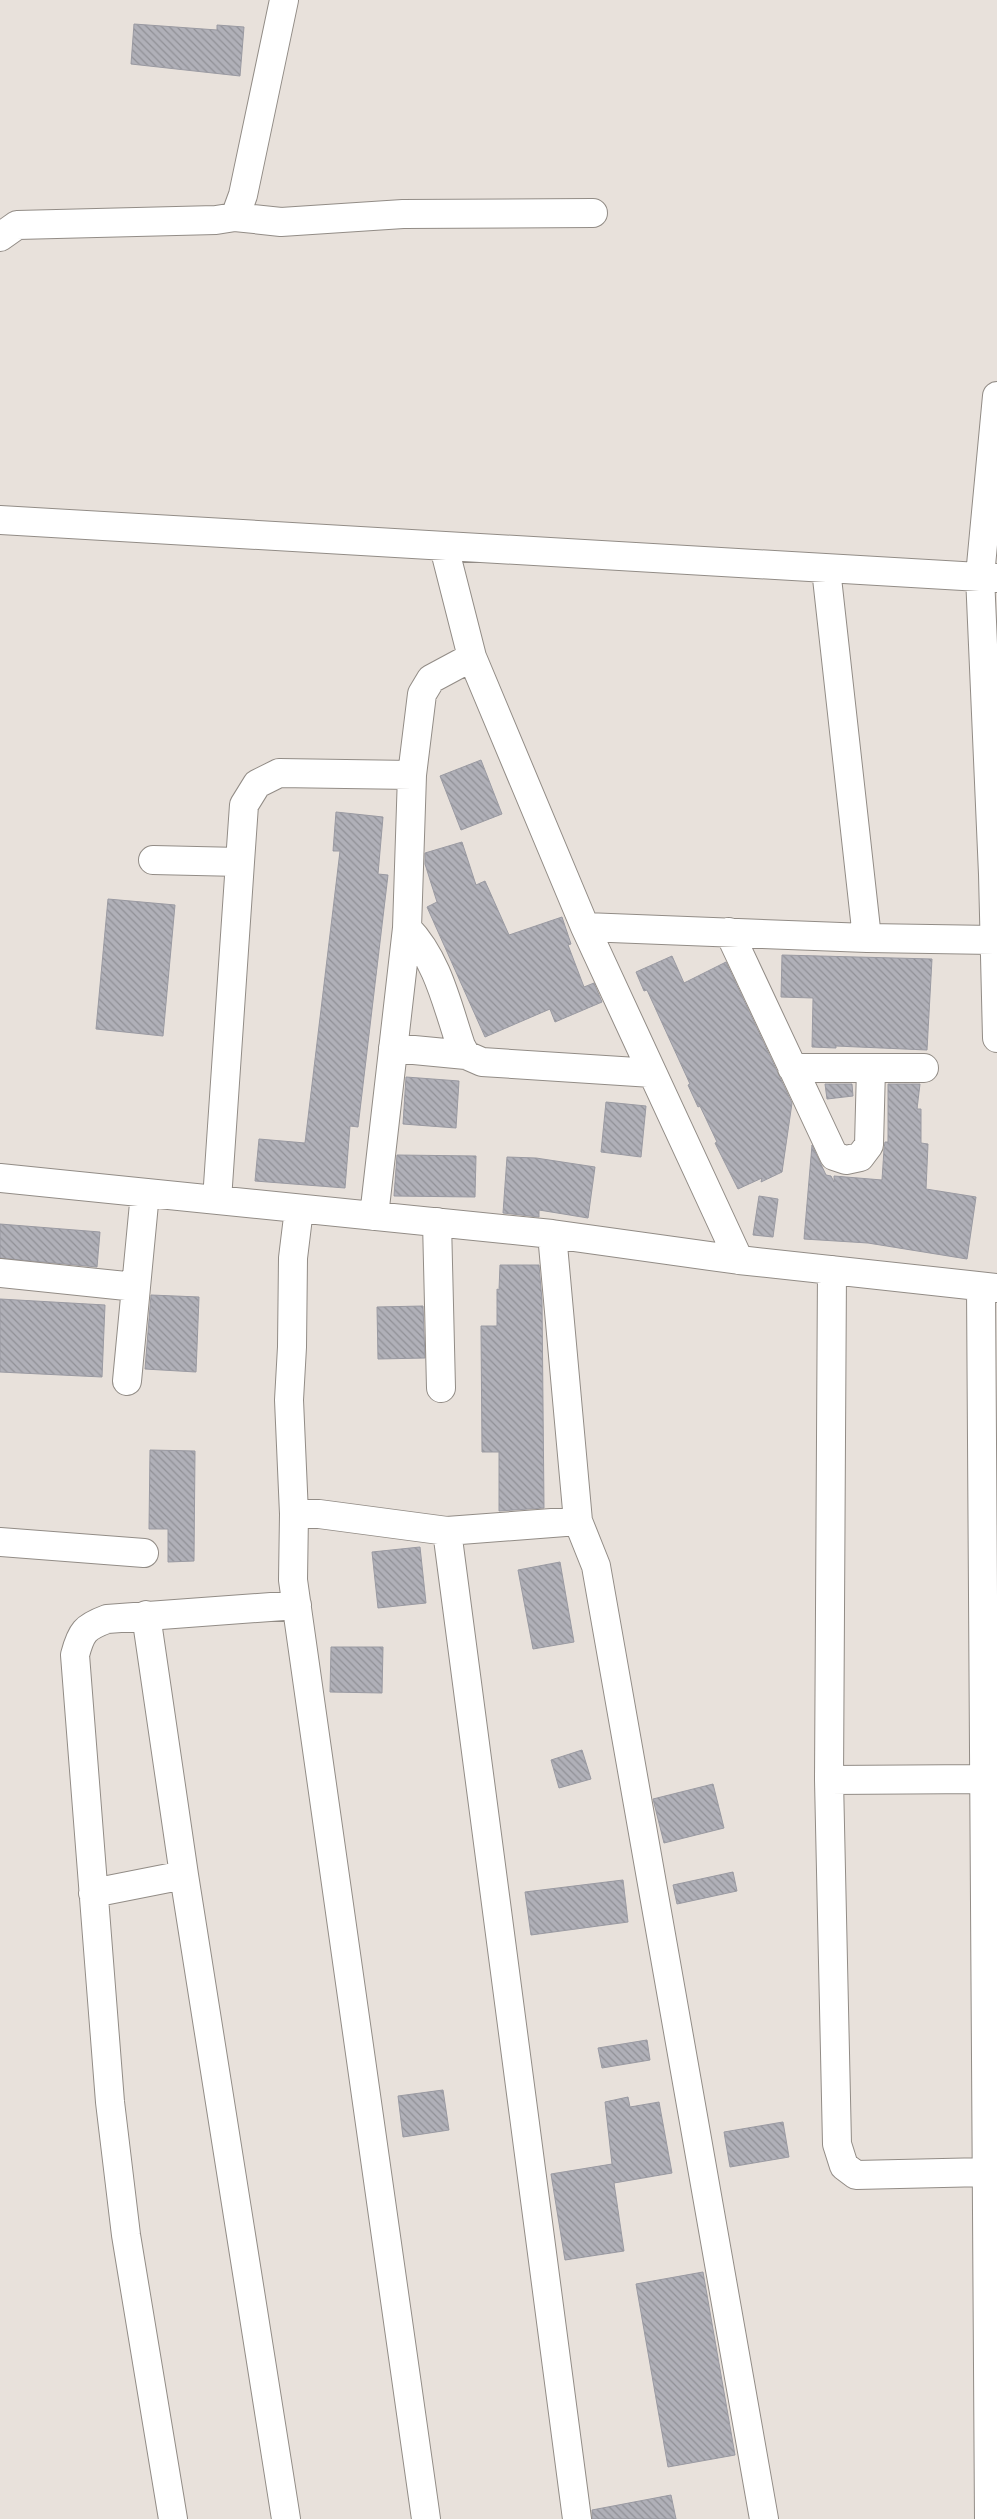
<svg xmlns="http://www.w3.org/2000/svg" width="997" height="2519" font-family="Literata,serif">
<defs>
<pattern id="building-back-hatch" width="6" height="6" patternUnits="userSpaceOnUse" patternTransform="scale(1.25)"><rect width="6" height="6" fill="#b0b0b8"/><path d="M-1 5l2 2M0 0l6 6M5-1l2 2" fill="none" stroke="#909096"/></pattern>
</defs>
<rect width="100%" height="100%" fill="#e8e1db"/>
<path fill="url(#building-back-hatch)" stroke="#9a9aa2" d="M 134,24 L 217,30 L 217,25 L 244,27 L 240,76 L 131,64 Z
M 481,760 L 502,814 L 461,830 L 440,776 Z
M 336,812 L 383,817 L 378,874 L 388,875 L 358,1127 L 350,1126 L 345,1188 L 255,1181 L 259,1139 L 305,1143 L 340,851 L 333,851 Z
M 462,842 L 476,885 L 485,881 L 509,935 L 562,917 L 571,944 L 568,945 L 584,987 L 594,983 L 602,1002 L 555,1022 L 550,1009 L 485,1037 L 427,907 L 437,902 L 425,864 L 425,853 Z
M 108,899 L 175,905 L 163,1036 L 96,1029 Z
M 782,955 L 932,959 L 927,1050 L 836,1046 L 836,1048 L 812,1047 L 813,998 L 781,997 Z
M 672,956 L 684,983 L 726,962 L 792,1103 L 782,1172 L 761,1182 L 762,1178 L 738,1189 L 715,1143 L 717,1142 L 700,1106 L 698,1107 L 688,1085 L 690,1084 L 647,990 L 644,991 L 636,972 Z
M 406,1077 L 459,1081 L 456,1128 L 403,1124 Z
M 825,1084 L 852,1084 L 853,1096 L 827,1099 Z
M 888,1084 L 920,1084 L 917,1109 L 921,1109 L 921,1143 L 928,1144 L 926,1189 L 976,1197 L 967,1259 L 868,1243 L 804,1239 L 812,1145 L 826,1175 L 831,1176 L 834,1182 L 834,1176 L 882,1180 L 884,1149 L 885,1142 L 888,1142 Z
M 606,1102 L 646,1106 L 641,1157 L 601,1152 Z
M 397,1155 L 476,1156 L 475,1197 L 394,1196 Z
M 507,1157 L 536,1158 L 595,1167 L 588,1218 L 539,1210 L 539,1217 L 503,1213 Z
M 759,1196 L 778,1199 L 773,1237 L 753,1235 Z
M 0,1224 L 100,1232 L 97,1267 L 0,1258 Z
M 500,1265 L 539,1265 L 542,1300 L 544,1508 L 499,1511 L 499,1452 L 482,1452 L 481,1326 L 497,1326 L 497,1289 L 499,1290 Z
M 151,1295 L 199,1297 L 196,1372 L 145,1369 Z
M 0,1299 L 105,1305 L 102,1377 L 0,1372 Z
M 423,1306 L 425,1358 L 378,1359 L 377,1307 Z
M 150,1450 L 195,1451 L 194,1561 L 168,1562 L 168,1529 L 149,1529 Z
M 420,1547 L 426,1603 L 378,1608 L 372,1552 Z
M 560,1562 L 574,1642 L 533,1649 L 518,1570 Z
M 331,1647 L 383,1647 L 382,1693 L 330,1692 Z
M 582,1750 L 591,1779 L 559,1788 L 551,1760 Z
M 713,1784 L 724,1828 L 664,1843 L 653,1799 Z
M 733,1872 L 737,1891 L 677,1904 L 673,1885 Z
M 623,1880 L 628,1922 L 531,1935 L 525,1892 Z
M 647,2040 L 650,2060 L 602,2068 L 598,2048 Z
M 443,2090 L 449,2130 L 403,2137 L 398,2096 Z
M 628,2097 L 630,2107 L 659,2102 L 672,2173 L 614,2183 L 624,2251 L 565,2260 L 551,2174 L 612,2164 L 605,2102 Z
M 783,2122 L 789,2157 L 730,2167 L 724,2132 Z
M 703,2272 L 735,2455 L 668,2467 L 636,2284 Z
M 671,2495 L 676,2519 L 592,2519 L 592,2510 Z"/>
<g fill="none" stroke-linecap="round" stroke-linejoin="round">
<g stroke="#928c86" stroke-width="30">
<path id="minor" d="M 235,217 L 281,222 L 403,214 L 593,213
M 0,237 L 17,225 L 216,220 L 235,217 L 243,195 L 284,0
M 997,396 L 980,576 L 993,874 L 997,1038
M 0,520 L 997,578
M 444,547 L 472,657 L 585,927 L 739,1260
M 826,569 L 867,938
M 153,860 L 240,862 L 217,1200
M 240,862 L 244,805 L 257,784 L 279,773 L 412,775
M 585,927 L 867,938 L 994,940
M 407,928 C 438,960 447,1005 461,1046 L 466,1055 L 482,1062 L 652,1073
M 729,932 L 834,1156 L 846,1160 L 860,1157 L 869,1145 L 871,1068
M 393,1048 L 466,1055
M 792,1068 L 924,1068
M 0,1178 L 552,1234 L 739,1260 L 997,1288
M 299,1209 L 293,1258 L 292,1347 L 289,1400 L 294,1514 L 293,1580 L 426,2519
M 374,1216 L 407,928 L 412,775 L 422,694 L 431,679 L 472,657
M 437,1222 L 441,1388
M 552,1234 L 578,1521 L 596,1566 L 764,2519
M 832,1270 L 829,1780 L 837,2144 L 844,2166 L 856,2175 L 986,2172
M 0,1273 L 136,1287
M 981,1287 L 989,2519
M 127,1381 L 145,1193
M 294,1514 L 319,1514 L 447,1531 L 578,1521
M 447,1531 L 577,2519
M 0,1542 L 144,1553
M 146,1615 L 184,1875 L 286,2519
M 829,1780 L 984,1779
M 93,1893 L 184,1875
M 173,2519 L 126,2235 L 110,2102 L 75,1655 C 81,1632 85,1627 107,1619 L 297,1605"/>
</g>
<use href="#minor" stroke="#fff" stroke-width="28"/>
</g>
</svg>
